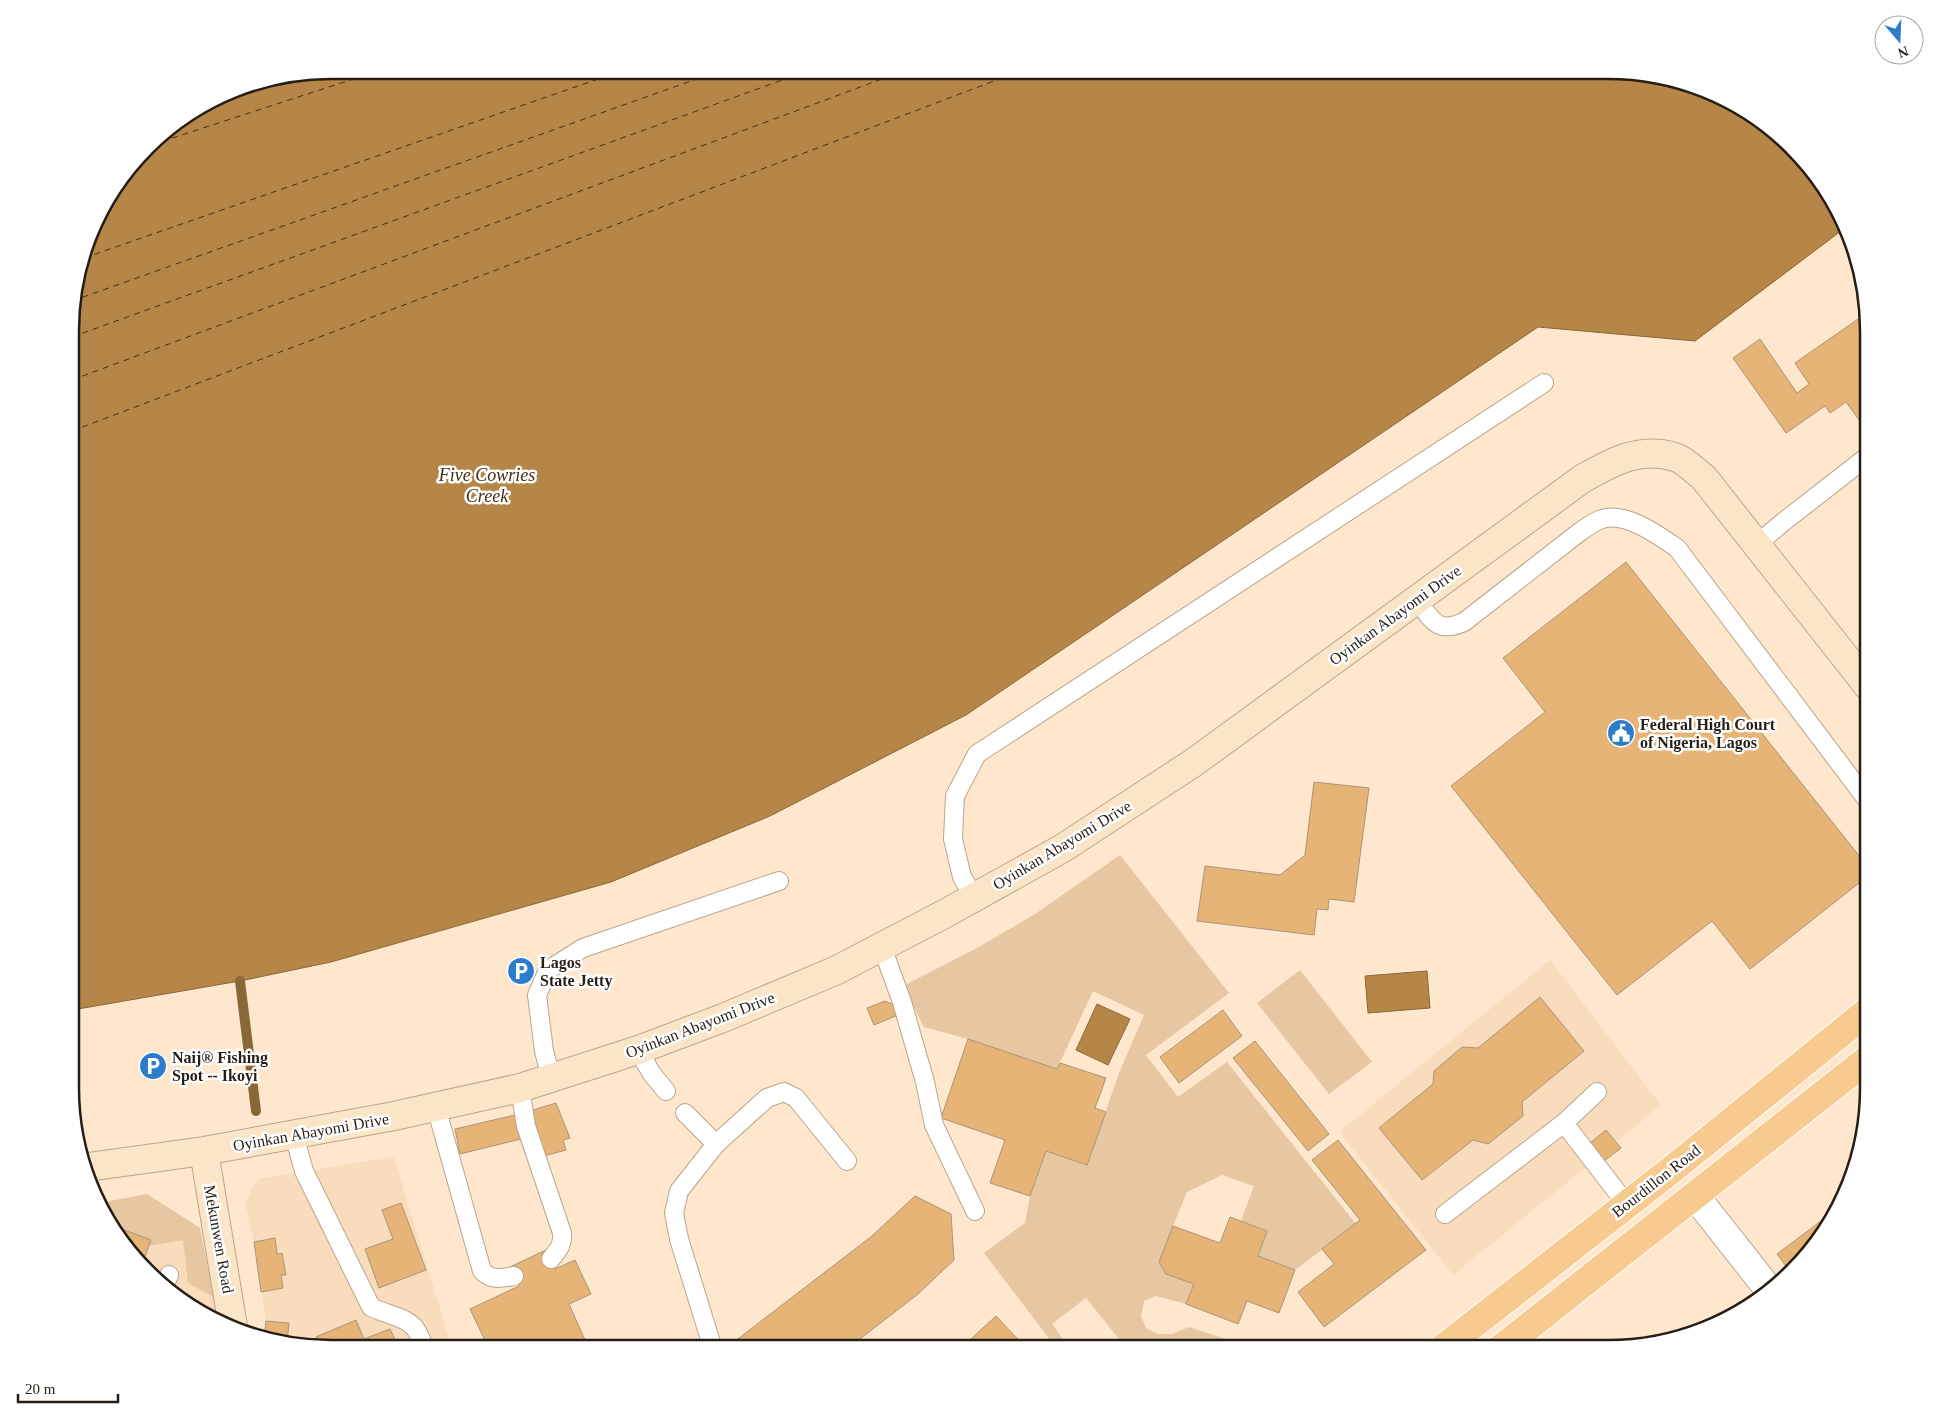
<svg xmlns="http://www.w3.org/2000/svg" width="1939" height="1419" font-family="'Times New Roman',serif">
<rect width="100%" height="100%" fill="#fee7cd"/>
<path fill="#f8dcbb" d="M 1550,960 L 1661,1105 L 1616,1142 L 1621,1148 L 1600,1164 L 1595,1160 L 1453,1275 L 1339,1132 Z
M 394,1157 L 447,1332 L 454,1349 L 314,1348 L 264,1339 L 266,1321 L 254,1242 L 245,1202 L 258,1179 Z
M 147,1194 L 200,1228 L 214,1297 L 216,1318 L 172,1295 L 105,1218 L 100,1203 Z"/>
<path fill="#e7c7a1" d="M 1120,855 L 1229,993 L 1146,1055 L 1178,1097 L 1227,1062 L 1356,1224 L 1295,1270 L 1258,1256 L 1267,1231 L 1241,1221 L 1254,1186 L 1222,1175 L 1187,1192 L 1173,1226 L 1166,1274 L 1194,1284 L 1186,1304 L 1156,1296 L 1144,1301 L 1141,1316 L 1146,1328 L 1158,1334 L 1172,1334 L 1189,1327 L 1257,1349 L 1127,1349 L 1086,1298 L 1052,1324 L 1070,1349 L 1057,1349 L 984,1253 L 1025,1223 L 1030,1196 L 1046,1151 L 1087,1165 L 1119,1073 L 1144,1015 L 1093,991 L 1057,1069 L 968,1039 L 924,1027 L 903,986 L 977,948 L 1035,914 Z
M 1300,970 L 1372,1062 L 1329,1094 L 1257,1003 Z
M 147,1194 L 200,1228 L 214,1297 L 188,1283 L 183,1240 L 149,1246 L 151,1240 L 115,1230 L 105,1218 L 108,1209 L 101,1206 L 100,1203 Z"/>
<path fill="#b58648" stroke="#8a6738" d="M 331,70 L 1625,71 L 1708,90 L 1767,124 L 1815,172 L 1842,215 L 1845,228 L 1695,341 L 1538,327 L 966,715 L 770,816 L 611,882 L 331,962 L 240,981 L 72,1010 L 72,297 L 97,215 L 159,135 L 231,90 Z
M 1427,971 L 1430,1008 L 1368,1013 L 1365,976 Z
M 1097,1004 L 1130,1019 L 1108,1065 L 1076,1050 Z"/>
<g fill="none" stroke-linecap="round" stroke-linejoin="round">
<path stroke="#8a6738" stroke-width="10" d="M 240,981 L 256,1111"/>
<path stroke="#432e13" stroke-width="1" stroke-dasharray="6 5" stroke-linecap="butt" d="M 151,145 L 381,70
M 84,258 L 624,70
M 72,301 L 722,70
M 72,337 L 810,70
M 72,380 L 906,70
M 72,431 L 1023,70"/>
</g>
<path fill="#e6b476" stroke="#a9947b" d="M 1868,312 L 1868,419 L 1862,424 L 1846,402 L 1830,413 L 1825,406 L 1786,433 L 1733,358 L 1760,339 L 1797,393 L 1809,384 L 1795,363 Z
M 1626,562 L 1868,867 L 1868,876 L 1750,969 L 1712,921 L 1617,995 L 1451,786 L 1545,712 L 1503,658 Z
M 1314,782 L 1369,788 L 1354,902 L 1329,899 L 1328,910 L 1317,909 L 1314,935 L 1197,921 L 1205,866 L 1280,875 L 1305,855 Z
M 1540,997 L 1584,1051 L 1522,1102 L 1523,1116 L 1488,1144 L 1473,1140 L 1422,1180 L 1379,1128 L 1433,1084 L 1434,1071 L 1462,1047 L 1478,1048 Z
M 885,1001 L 894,1005 L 898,1015 L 874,1025 L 867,1008 Z
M 1223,1010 L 1242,1036 L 1179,1083 L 1160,1057 Z
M 968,1039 L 1057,1069 L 1060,1063 L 1106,1078 L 1095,1108 L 1106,1112 L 1087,1165 L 1046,1151 L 1030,1196 L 990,1183 L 1005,1140 L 941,1118 Z
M 1255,1041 L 1329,1134 L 1308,1151 L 1233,1058 Z
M 556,1103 L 570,1138 L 563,1140 L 566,1150 L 544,1156 L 530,1111 Z
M 515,1115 L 521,1139 L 460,1154 L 455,1129 Z
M 1606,1130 L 1621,1148 L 1600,1164 L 1585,1147 Z
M 1338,1140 L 1426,1250 L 1324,1327 L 1298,1292 L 1334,1264 L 1322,1249 L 1360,1220 L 1312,1160 Z
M 915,1196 L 951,1214 L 954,1260 L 918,1294 L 847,1349 L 733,1349 L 730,1345 L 872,1236 Z
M 401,1203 L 426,1270 L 379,1288 L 365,1249 L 393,1239 L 382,1210 Z
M 1837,1209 L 1815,1247 L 1791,1273 L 1777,1254 Z
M 1230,1217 L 1267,1231 L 1258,1256 L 1295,1270 L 1279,1313 L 1247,1301 L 1238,1324 L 1186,1304 L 1194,1284 L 1166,1274 L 1159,1262 L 1173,1226 L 1220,1243 Z
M 116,1227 L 151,1240 L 143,1262 L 115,1230 Z
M 275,1238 L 277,1254 L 282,1253 L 286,1275 L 281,1275 L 283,1288 L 261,1292 L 254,1242 Z
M 546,1250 L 555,1269 L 575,1260 L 591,1294 L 569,1304 L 589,1349 L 489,1349 L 470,1309 L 519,1286 L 510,1267 Z
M 996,1316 L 1027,1349 L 960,1349 Z
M 356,1320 L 364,1339 L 390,1329 L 399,1348 L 321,1348 L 316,1337 Z
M 266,1321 L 289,1323 L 287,1343 L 264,1339 Z"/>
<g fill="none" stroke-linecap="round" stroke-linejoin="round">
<g stroke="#baa58b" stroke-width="20">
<path id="lane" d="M 1756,545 L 1782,523 L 1868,456
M 1417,600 C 1432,620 1437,634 1464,622 L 1581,531 C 1587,527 1595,521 1602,519 C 1625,511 1658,535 1677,548 L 1868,801
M 974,897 L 962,877 L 953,839 L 955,796 L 977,754 L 1544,383
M 882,947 L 902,1002 L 925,1082 L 934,1125 L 975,1211
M 638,1050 L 652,1074 L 666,1091
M 551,1078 L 544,1051 L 537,995 L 548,970 L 583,948 L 779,881
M 520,1088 L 526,1126 L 562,1233 C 563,1246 558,1250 551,1259
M 436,1107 L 482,1271 C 492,1281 502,1278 514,1276
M 685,1113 L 716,1144
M 1564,1123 L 1627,1205
M 294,1135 L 304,1171 L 371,1307 C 384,1314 404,1316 414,1327 C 419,1333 422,1342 425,1349
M 1445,1214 L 1564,1123 L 1597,1092
M 164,1286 L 169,1275
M 713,1349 L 679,1239 L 674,1213 L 679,1191 L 716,1144 L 767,1098 L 784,1092 L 796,1098 L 847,1161"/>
</g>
<g stroke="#baa58b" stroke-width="30">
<path id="street" d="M 1695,1196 L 1770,1291"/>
</g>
<g stroke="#baa58b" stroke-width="30">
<path id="secondary" d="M 204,1151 L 233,1327
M 88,1167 L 204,1151 L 394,1116 L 520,1088 L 638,1050 L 723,1018 L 837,970 L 948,912 L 1063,848 L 1193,763 L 1582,479 C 1612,462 1640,446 1675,457 C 1685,460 1696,472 1704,478 L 1868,686"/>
</g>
<g stroke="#fff" stroke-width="30">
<path id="primary" d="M 1442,1349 L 1670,1171 L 1868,1011
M 1500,1349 L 1868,1059"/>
</g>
<use href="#lane" stroke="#fff" stroke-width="18"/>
<use href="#street" stroke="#fff" stroke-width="28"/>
<use href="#secondary" stroke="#fbe5c7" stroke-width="28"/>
<use href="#primary" stroke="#f7cb8f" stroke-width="28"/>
</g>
<defs>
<g id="civic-disc" transform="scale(1.4375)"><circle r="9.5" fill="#2c7ccb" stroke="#fff"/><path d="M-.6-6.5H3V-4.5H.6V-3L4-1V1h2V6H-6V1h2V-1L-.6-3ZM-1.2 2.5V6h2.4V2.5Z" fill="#fff"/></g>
<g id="parking-disc" transform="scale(1.4375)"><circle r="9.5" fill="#2c7ccb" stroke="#fff"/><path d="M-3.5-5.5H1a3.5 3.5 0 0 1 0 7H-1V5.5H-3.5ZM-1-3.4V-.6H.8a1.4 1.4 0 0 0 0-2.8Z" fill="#fff"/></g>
</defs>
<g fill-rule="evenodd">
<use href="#civic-disc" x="1621" y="733"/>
<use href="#parking-disc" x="521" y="971"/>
<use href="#parking-disc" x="153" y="1066"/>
</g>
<g text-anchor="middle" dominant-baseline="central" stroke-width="5" stroke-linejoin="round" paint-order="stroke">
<g font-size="16" fill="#261e14" stroke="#fff">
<text transform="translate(1395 615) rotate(-36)">Oyinkan Abayomi Drive</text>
<text transform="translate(1062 845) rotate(-31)">Oyinkan Abayomi Drive</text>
<text transform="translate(700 1025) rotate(-21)">Oyinkan Abayomi Drive</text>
<text transform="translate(311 1132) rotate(-10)">Oyinkan Abayomi Drive</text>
<text transform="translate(1656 1181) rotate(-38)">Bourdillon Road</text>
<text transform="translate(219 1239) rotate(80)">Mekunwen Road</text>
</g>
<g font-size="16" font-weight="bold" fill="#261e14" stroke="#fff" text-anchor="start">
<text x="1640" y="724">Federal High Court<tspan x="1640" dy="18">of Nigeria, Lagos</tspan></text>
<text x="540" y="962">Lagos<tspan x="540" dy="18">State Jetty</tspan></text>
<text x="172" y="1057">Naij® Fishing<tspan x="172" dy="18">Spot -- Ikoyi</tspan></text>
</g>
<g font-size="18" font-style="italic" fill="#432e13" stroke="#fff">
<text x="487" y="475">Five Cowries<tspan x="487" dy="21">Creek</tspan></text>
</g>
</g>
<path d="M0 0H1939V1419H0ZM331 79H1608A252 252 0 0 1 1860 331V1088A252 252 0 0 1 1608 1340H331A252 252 0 0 1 79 1088V331A252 252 0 0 1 331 79Z" fill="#fff" fill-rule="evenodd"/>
<path fill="none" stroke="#261e14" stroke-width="2.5" d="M331 79H1608A252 252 0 0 1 1860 331V1088A252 252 0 0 1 1608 1340H331A252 252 0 0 1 79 1088V331A252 252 0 0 1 331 79Z"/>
<g transform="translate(1899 40) rotate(161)"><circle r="24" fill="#ffffff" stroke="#a8a5a1"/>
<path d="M0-4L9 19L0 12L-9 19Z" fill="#2c7ccb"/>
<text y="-8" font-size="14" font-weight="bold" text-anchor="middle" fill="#261e14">N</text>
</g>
<path d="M18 1394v8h100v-8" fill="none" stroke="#261e14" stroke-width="2.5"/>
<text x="25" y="1394" font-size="15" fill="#261e14" stroke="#ffffff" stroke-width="4" paint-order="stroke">20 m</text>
</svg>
